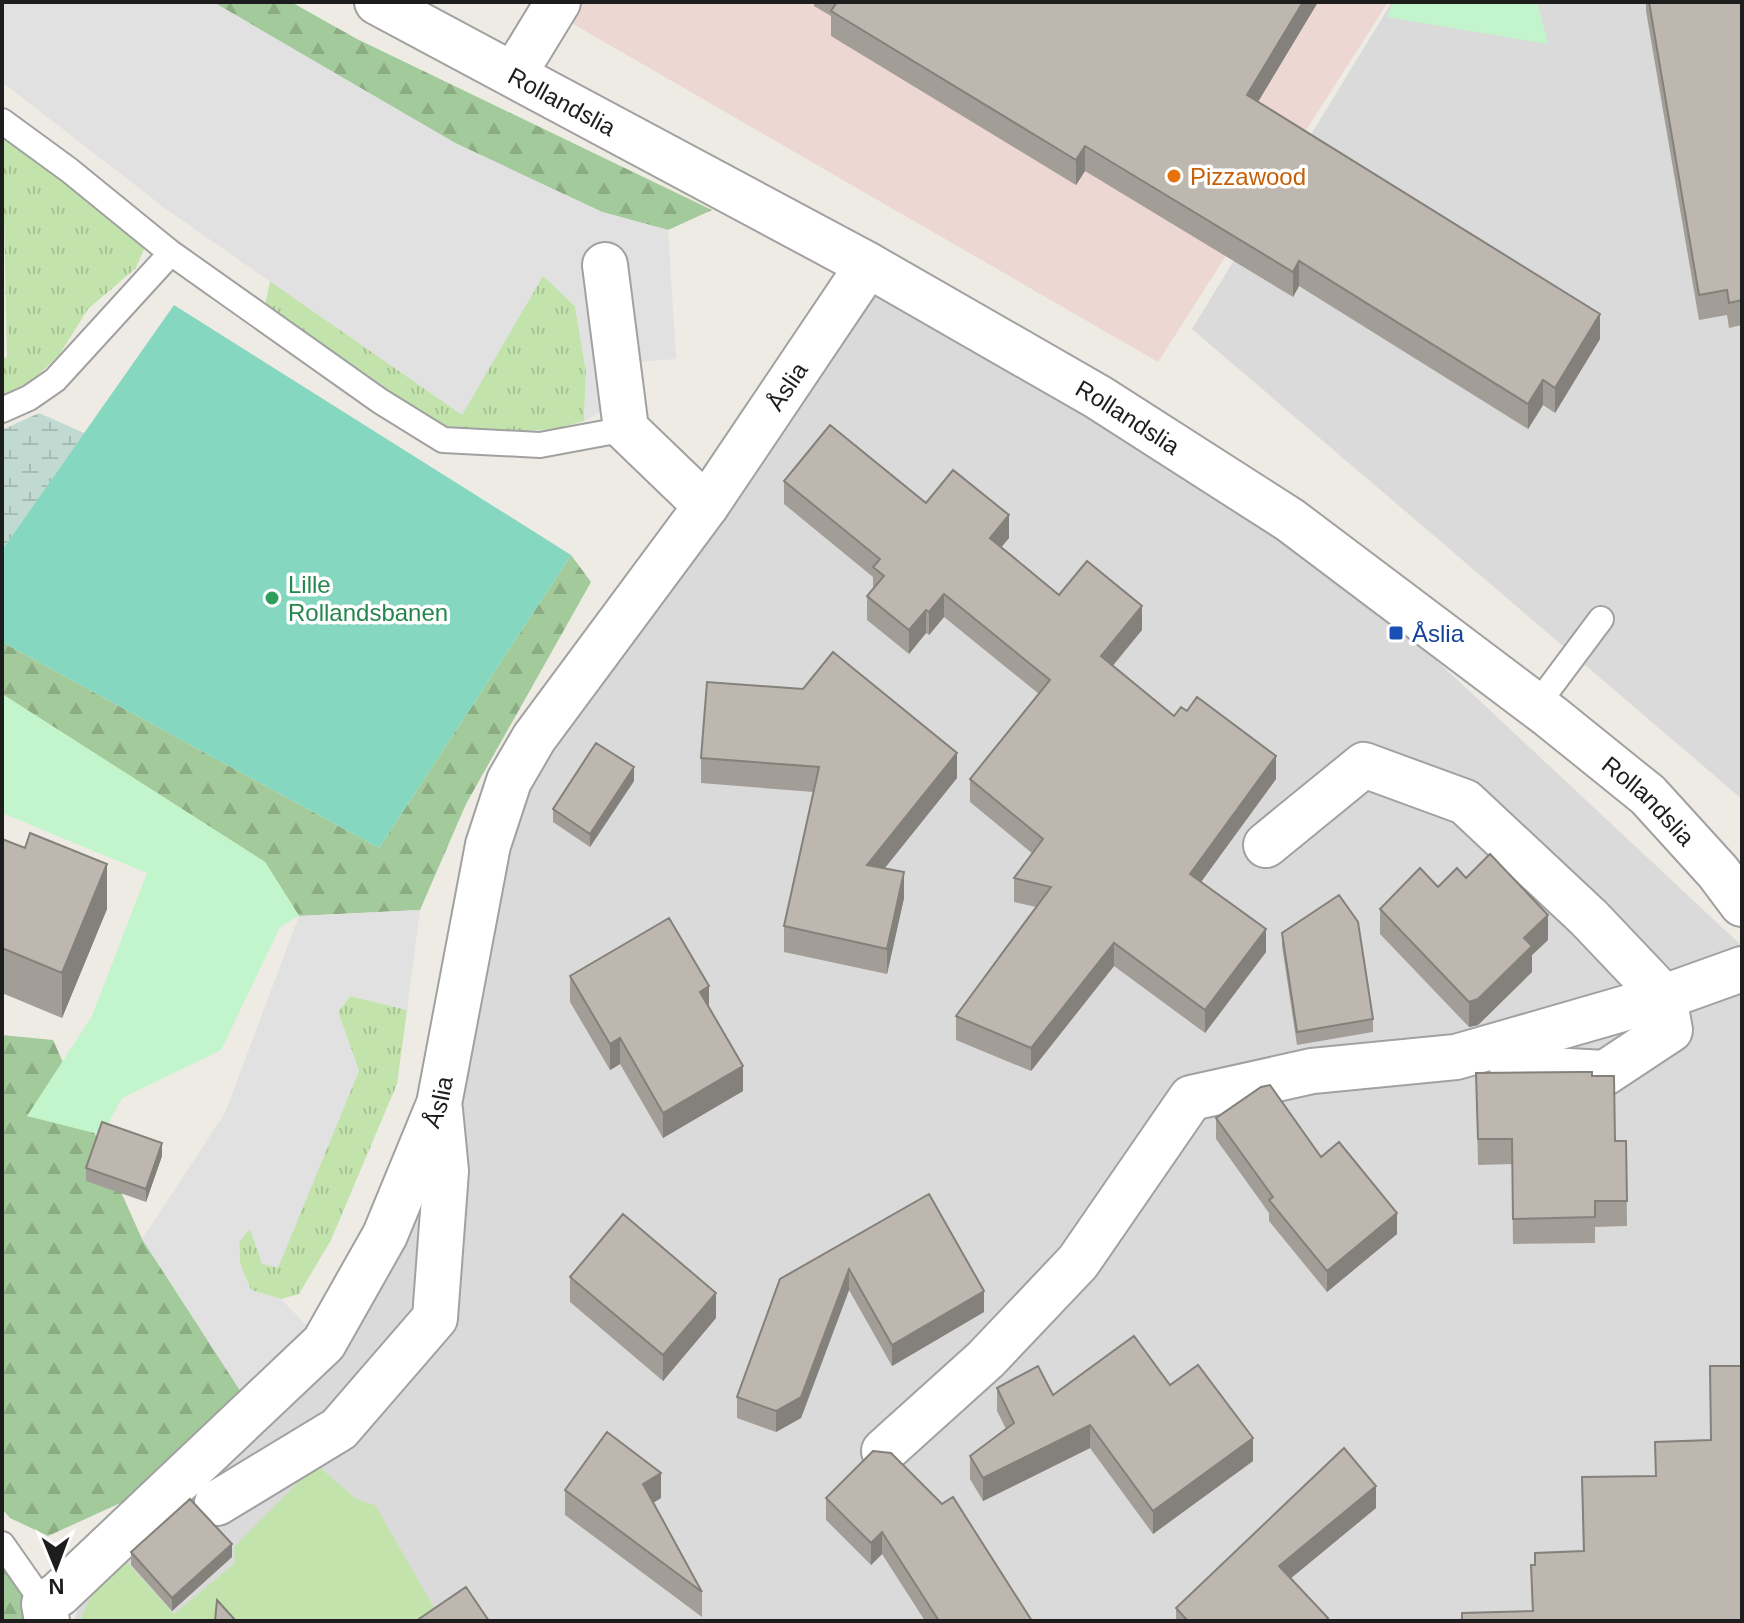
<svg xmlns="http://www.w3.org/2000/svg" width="1744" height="1623" font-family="Helvetica,sans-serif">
<defs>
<pattern id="grass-tufts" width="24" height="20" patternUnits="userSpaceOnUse" patternTransform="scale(2)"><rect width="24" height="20" fill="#c2e4ac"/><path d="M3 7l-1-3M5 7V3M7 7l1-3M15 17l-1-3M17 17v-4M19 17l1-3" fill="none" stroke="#a6c394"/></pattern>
<pattern id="forest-firs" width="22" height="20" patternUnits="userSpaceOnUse" patternTransform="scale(2)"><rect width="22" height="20" fill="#a3ca9a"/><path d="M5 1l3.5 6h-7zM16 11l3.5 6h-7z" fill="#8cad84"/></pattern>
<pattern id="wetland-marsh" width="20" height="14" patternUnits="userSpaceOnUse" patternTransform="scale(2)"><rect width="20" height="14" fill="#c1dad1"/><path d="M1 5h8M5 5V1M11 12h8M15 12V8" fill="none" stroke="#a5bbb3"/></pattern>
</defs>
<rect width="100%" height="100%" fill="#edebe3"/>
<path fill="#dbdada" d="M 1392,2 L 1742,2 L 1742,799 L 1192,329 Z
M 868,265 L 1374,602 L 1742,946 L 1742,1621 L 74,1621 L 82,1596 L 386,1235 L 488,845 Z"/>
<path fill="#edd7d3" d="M 535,2 L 1388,2 L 1158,362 Z"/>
<path fill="url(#grass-tufts)" d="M 2,129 L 147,242 L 136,268 L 88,309 L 59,355 L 36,377 L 2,398 L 2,358 L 7,357 Z
M 543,275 L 575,306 L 586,371 L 584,421 L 556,429 L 521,431 L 477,437 L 440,425 L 402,404 L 264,310 L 270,281 L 462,414 Z
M 350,996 L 407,1010 L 397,1084 L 331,1240 L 299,1294 L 281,1299 L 251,1290 L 240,1264 L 239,1242 L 359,1071 L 338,1012 Z"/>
<path fill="url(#forest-firs)" d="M 213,2 L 291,2 L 357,39 L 712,210 L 668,230 L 602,212 L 455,143 Z
M 571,555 L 591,582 L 466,804 L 420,910 L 299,916 L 265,862 L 2,694 L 2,642 L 379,848 Z
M 2,1035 L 53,1040 L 142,1239 L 243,1395 L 151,1489 L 48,1536 L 10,1518 L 2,1509 Z
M 2,1544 L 47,1621 L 2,1621 Z"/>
<path fill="url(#wetland-marsh)" d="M 39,413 L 84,433 L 2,550 L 2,430 Z"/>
<path fill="#c2f5cb" d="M 1393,2 L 1537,2 L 1548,44 L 1387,17 Z
M 2,694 L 265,862 L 299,916 L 280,927 L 221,1050 L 122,1098 L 102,1135 L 27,1116 L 92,1016 L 147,873 L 2,813 Z"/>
<path fill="#c2e4ac" d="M 316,1464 L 356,1499 L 375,1505 L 436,1611 L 420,1621 L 81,1621 C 87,1595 106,1578 126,1561 L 174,1614 L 235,1563 L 234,1547 Z"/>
<path fill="#86d7c0" d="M 174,305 L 571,555 L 379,848 L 2,642 L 2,550 Z"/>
<path fill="#e1e1e1" d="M 2,2 L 213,2 L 455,143 L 602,212 L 668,230 L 676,359 L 639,362 L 637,392 L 584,421 L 586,371 L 575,306 L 543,276 L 462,415 L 166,209 L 2,82 Z
M 420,910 L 407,1010 L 350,996 L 338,1011 L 359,1071 L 278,1268 L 262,1264 L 250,1229 L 239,1242 L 240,1264 L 251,1290 L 281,1299 L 324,1343 L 253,1410 L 142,1239 L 225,1113 L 299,916 Z"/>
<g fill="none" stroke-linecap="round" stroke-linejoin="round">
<g stroke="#a1a1a1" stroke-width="28">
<path id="lane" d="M 2,121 L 69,170 L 171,253
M 2,410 L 29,398 L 55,380 L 171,253 L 380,401 L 443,440 L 540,445 L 626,429
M 1536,706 L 1601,619
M 2,1544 L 44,1604"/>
</g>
<g stroke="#a1a1a1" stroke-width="48">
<g id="street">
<path id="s1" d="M 377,2 L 868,265 L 1098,397 L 1290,520 L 1550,716 L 1648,795 L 1718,872 L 1742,904"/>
<path d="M 514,74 L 558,2"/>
<path d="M 605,265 L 626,429 L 706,506"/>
<path d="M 1266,845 L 1364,765 L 1465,802 L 1589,918 L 1664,997 L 1670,1030 L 1605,1073 L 1512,1068"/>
<path d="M 884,1451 L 986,1359 L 1078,1262 L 1191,1098 L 1312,1071 L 1456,1057 L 1664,997 L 1742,969"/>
<path d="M 217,1503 L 339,1429 L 435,1318 L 446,1171 L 440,1110"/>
<path id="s2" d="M 47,1621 L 44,1604 L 59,1594 L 324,1343 L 385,1235 L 439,1104 L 488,845 L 509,781 L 534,738 L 706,506 L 868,265"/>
</g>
</g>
<use href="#lane" stroke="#fff" stroke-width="24"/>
<use href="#street" stroke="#fff" stroke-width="44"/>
</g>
<path fill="#a39d97" d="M 814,2 L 1318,2 L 1258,102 L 1600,339 L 1555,413 L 1543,405 L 1528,429 L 1299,286 L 1293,297 L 1085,171 L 1076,185 L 831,36 L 831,16 L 814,6 Z
M 1646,2 L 1742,2 L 1742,325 L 1729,328 L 1727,315 L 1699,320 L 1646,11 Z
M 784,481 L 926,503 L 1009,538 L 1001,547 L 1059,595 L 1142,630 L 1113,666 L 1174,716 L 1276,779 L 1201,882 L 1266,952 L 1205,1033 L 1114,966 L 1031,1071 L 956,1040 L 956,1016 L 1036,907 L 1014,902 L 1014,878 L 1033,854 L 970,802 L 970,779 L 1039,694 L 944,617 L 929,635 L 926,633 L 909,654 L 867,620 L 867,596 L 873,589 L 873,577 L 784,504 Z
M 701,758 L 957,778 L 885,868 L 904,898 L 887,974 L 784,952 L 784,926 L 813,792 L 701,783 Z
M 634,781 L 590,847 L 553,822 L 553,809 Z
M 2,839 L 107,909 L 62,1018 L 2,993 Z
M 1466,878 L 1548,940 L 1532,955 L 1532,972 L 1478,1025 L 1469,1027 L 1380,934 L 1380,909 Z
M 1282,933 L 1373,1019 L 1373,1032 L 1297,1045 L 1282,946 Z
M 570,976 L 709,1008 L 743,1091 L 663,1138 L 620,1064 L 610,1070 L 570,1002 Z
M 1476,1073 L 1592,1076 L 1615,1141 L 1626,1141 L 1627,1226 L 1595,1227 L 1595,1243 L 1513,1244 L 1512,1164 L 1478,1165 Z
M 1216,1118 L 1321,1157 L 1397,1234 L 1327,1292 L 1269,1221 L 1269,1213 L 1216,1139 Z
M 162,1156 L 146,1202 L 86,1181 L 86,1168 Z
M 929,1194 L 984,1312 L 892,1366 L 849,1290 L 801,1418 L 776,1432 L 737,1418 L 737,1397 L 780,1279 Z
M 570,1277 L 716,1318 L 663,1381 L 570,1302 Z
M 1170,1385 L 1253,1461 L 1153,1534 L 1090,1448 L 983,1501 L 970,1479 L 970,1456 L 1006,1429 L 997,1411 L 997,1388 L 1053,1395 Z
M 1710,1440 L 1742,1621 L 1532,1611 L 1531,1565 L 1583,1551 L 1582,1477 L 1655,1476 L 1655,1442 Z
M 565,1490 L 661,1498 L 653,1503 L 702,1592 L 702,1617 L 565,1515 Z
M 826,1498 L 942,1504 L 1032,1621 L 925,1621 L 882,1554 L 871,1565 L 826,1520 Z
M 1376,1508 L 1291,1578 L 1328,1621 L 1176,1621 L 1176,1608 Z
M 131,1552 L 232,1557 L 172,1611 L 131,1565 Z"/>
<path fill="#84807b" d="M 1303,2 L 1318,2 L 1247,120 L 1247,95 Z
M 1085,146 L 1085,171 L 1076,185 L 1076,160 Z
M 1299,261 L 1299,286 L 1293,297 L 1293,272 Z
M 1600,314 L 1600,339 L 1555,413 L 1555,388 Z
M 1543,380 L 1543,405 L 1528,429 L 1528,404 Z
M 1009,515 L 1009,538 L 990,561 L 990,538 Z
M 944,594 L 944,617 L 929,635 L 929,612 Z
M 1142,606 L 1142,630 L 1101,679 L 1101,656 Z
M 926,610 L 926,633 L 909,654 L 909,630 Z
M 957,753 L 957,778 L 867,890 L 867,865 Z
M 1276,756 L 1276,779 L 1190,897 L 1190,874 Z
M 634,767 L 634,781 L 590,847 L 590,834 Z
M 107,864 L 107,909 L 62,1018 L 62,973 Z
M 904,872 L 904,898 L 887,974 L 887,949 Z
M 1548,915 L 1548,940 L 1532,955 L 1532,972 L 1478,1025 L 1469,1027 L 1469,1002 L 1524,938 Z
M 1266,929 L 1266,952 L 1205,1033 L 1205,1010 Z
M 1114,943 L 1114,966 L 1031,1071 L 1031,1048 Z
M 709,986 L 709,1011 L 700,992 Z
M 620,1038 L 620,1064 L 610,1070 L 610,1044 Z
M 743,1066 L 743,1091 L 663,1138 L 663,1113 Z
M 162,1143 L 162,1156 L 146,1202 L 146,1189 Z
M 1397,1213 L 1397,1234 L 1327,1292 L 1327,1271 Z
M 849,1269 L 849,1290 L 801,1418 L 776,1432 L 776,1411 Z
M 984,1291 L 984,1312 L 892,1366 L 892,1345 Z
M 716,1293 L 716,1318 L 663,1381 L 663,1355 Z
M 1090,1425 L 1090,1448 L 983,1501 L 983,1478 Z
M 1253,1438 L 1253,1461 L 1153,1534 L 1153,1511 Z
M 661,1473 L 661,1498 L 643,1509 L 643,1484 Z
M 1376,1486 L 1376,1508 L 1279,1588 L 1279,1566 Z
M 882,1532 L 882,1554 L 871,1565 L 871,1543 Z
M 232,1544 L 232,1557 L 172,1611 L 172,1598 Z"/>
<path fill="#bdb7b0" stroke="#84807b" stroke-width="2" d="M 837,2 L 1303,2 L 1247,95 L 1600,314 L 1555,388 L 1543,380 L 1528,404 L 1299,261 L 1293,272 L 1085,146 L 1076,160 L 831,11 Z
M 1649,2 L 1742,2 L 1742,300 L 1729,303 L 1727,290 L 1699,295 Z
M 830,425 L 926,503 L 953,470 L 1009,515 L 990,538 L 1059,595 L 1087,561 L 1142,606 L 1101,656 L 1174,716 L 1181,707 L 1187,711 L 1197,697 L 1276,756 L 1190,874 L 1266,929 L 1205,1010 L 1114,943 L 1031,1048 L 956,1016 L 1051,887 L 1014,878 L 1043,839 L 970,779 L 1050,680 L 944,594 L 929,612 L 926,610 L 909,630 L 867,596 L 884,576 L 873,567 L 880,559 L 784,481 Z
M 833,652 L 957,753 L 867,865 L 904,872 L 887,949 L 784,926 L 819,767 L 701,758 L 707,682 L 803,689 Z
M 596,743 L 634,767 L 590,834 L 553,809 Z
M 30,833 L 107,864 L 62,973 L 2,948 L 2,839 L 25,848 Z
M 1490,854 L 1548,915 L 1524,938 L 1532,946 L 1478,999 L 1469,1002 L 1380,909 L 1420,868 L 1438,887 L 1457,868 L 1466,878 Z
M 1339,895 L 1358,922 L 1373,1019 L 1297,1032 L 1282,933 Z
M 669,918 L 709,986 L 700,992 L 743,1066 L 663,1113 L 620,1038 L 610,1044 L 570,976 Z
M 1582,1072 L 1592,1072 L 1592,1076 L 1614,1076 L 1615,1141 L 1626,1141 L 1627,1201 L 1595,1201 L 1595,1217 L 1513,1219 L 1512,1139 L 1478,1139 L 1476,1073 Z
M 1270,1085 L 1321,1157 L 1339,1142 L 1397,1213 L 1327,1271 L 1269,1200 L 1273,1197 L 1216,1118 L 1261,1087 Z
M 102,1122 L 162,1143 L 146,1189 L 86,1168 Z
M 929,1194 L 984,1291 L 892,1345 L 849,1269 L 801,1397 L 776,1411 L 737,1397 L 780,1279 Z
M 623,1214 L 716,1293 L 663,1355 L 570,1277 Z
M 1134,1336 L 1170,1385 L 1198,1365 L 1253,1438 L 1153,1511 L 1090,1425 L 983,1478 L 970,1456 L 1014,1423 L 997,1388 L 1038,1366 L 1053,1395 Z
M 1710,1366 L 1742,1366 L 1742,1621 L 1462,1621 L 1462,1613 L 1533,1611 L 1531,1565 L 1535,1565 L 1535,1553 L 1584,1551 L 1582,1477 L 1656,1476 L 1655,1442 L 1711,1440 Z
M 607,1432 L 661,1473 L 643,1484 L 702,1592 L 565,1490 Z
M 1344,1448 L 1376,1486 L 1279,1566 L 1328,1618 L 1325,1621 L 1188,1621 L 1176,1608 Z
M 873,1451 L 891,1453 L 942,1504 L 953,1497 L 1032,1621 L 939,1621 L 882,1532 L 871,1543 L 826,1498 Z
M 190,1499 L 232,1544 L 172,1598 L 131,1552 Z
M 466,1587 L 489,1621 L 416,1621 Z
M 217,1600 L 236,1621 L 215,1621 Z"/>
<circle fill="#e8710a" stroke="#fff" stroke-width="3" cx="1174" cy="176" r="8"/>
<circle fill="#2e9e5b" stroke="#fff" stroke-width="3" cx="272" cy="598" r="8"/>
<rect fill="#1a4fb4" stroke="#fff" stroke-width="3" x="1388" y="625" width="16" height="16" rx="4"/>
<g text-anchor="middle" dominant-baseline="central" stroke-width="7" stroke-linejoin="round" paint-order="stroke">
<g font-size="24" fill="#1d1d1d" stroke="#fff">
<text stroke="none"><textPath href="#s1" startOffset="210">Rollandslia</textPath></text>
<text stroke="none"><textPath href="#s2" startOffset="1480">Åslia</textPath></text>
<text stroke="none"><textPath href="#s1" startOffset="858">Rollandslia</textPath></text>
<text stroke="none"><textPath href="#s1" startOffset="1506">Rollandslia</textPath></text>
<text stroke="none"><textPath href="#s2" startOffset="668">Åslia</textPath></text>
</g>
<g font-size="24" fill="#c56008" stroke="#fff" text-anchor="start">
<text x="1190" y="176">Pizzawood</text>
</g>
<g font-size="24" fill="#27864d" stroke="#fff" text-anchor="start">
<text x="288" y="584">Lille<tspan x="288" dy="28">Rollandsbanen</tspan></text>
</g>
<g font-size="24" fill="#164399" stroke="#fff" text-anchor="start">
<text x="1412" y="633">Åslia</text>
</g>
</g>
<rect width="1744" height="1623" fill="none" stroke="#1d1d1d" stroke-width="8"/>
<g transform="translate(56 1567) rotate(179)" stroke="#ffffff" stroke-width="6" paint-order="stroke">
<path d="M0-6L14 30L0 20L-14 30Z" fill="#1d1d1d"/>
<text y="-12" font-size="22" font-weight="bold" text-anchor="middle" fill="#1d1d1d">N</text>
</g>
</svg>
